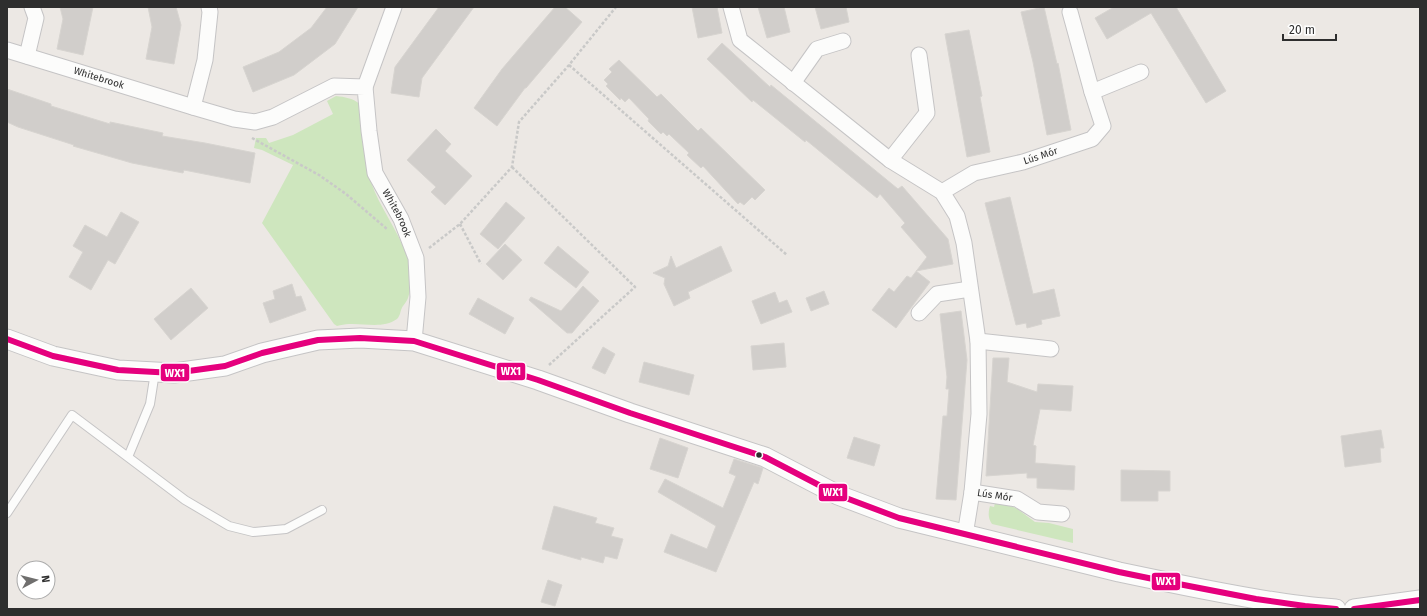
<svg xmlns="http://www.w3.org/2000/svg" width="1427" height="616" font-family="'Fira Sans',sans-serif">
<rect width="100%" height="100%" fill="#ece8e4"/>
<path fill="#cee6be" d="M 336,96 C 345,97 352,98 360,104 C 361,131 363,156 371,182 C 383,219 422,256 408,298 C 407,301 405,303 403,306 C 400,310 401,315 397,319 C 383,329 364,323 349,324 C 345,324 341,325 337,326 L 334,324 L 262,223 L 293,165 L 262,150 L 254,148 L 256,138 L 266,138 L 269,143 L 293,135 L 333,114 L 327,101 Z
M 995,503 L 1004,504 L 1016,508 L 1035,522 L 1049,523 L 1073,529 L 1073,543 L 992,524 C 988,518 988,513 990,506 L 994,507 Z"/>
<path fill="#d1cecb" stroke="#d7d4d0" d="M 60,7 L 93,7 L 83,55 L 57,49 L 63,19 Z
M 148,7 L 176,7 L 181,25 L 174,64 L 146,59 L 152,27 Z
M 327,7 L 358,7 L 335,44 L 294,75 L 253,92 L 243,67 L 279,52 L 311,28 Z
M 439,7 L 474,7 L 422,78 L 419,97 L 391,93 L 395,67 Z
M 555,7 L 565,7 L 582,22 L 526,88 L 525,88 L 497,126 L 474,108 L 502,69 Z
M 692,7 L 717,7 L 722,33 L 698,38 Z
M 758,7 L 784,7 L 790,32 L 767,38 Z
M 815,7 L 846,7 L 849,22 L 821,29 Z
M 1044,7 L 1057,64 L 1058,63 L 1071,130 L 1047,135 L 1033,62 L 1021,12 Z
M 1114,7 L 1176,7 L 1226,91 L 1206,103 L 1151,13 L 1107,39 L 1095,18 Z
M 969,30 L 982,96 L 980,97 L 990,152 L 967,157 L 945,34 Z
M 722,43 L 770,87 L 771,85 L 898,189 L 902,186 L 948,239 L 953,264 L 916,271 L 930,282 L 896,328 L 872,310 L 889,288 L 894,292 L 907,276 L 911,278 L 927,257 L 901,227 L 905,223 L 880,194 L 877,198 L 806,140 L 805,142 L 753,100 L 752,102 L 707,59 Z
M 619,60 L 657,97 L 661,94 L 698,131 L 701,128 L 765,190 L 755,200 L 752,197 L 744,205 L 740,202 L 738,204 L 703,166 L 701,168 L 687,155 L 689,153 L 669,134 L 667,136 L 663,132 L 661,134 L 648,121 L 649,119 L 629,98 L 625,102 L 621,98 L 620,100 L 606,86 L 608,84 L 604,80 L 612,72 L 609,69 Z
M 7,89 L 51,104 L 51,106 L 110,124 L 110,122 L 163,133 L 162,136 L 205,143 L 255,153 L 250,183 L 184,170 L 183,173 L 132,163 L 73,146 L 74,145 L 18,127 L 7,122 Z
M 436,129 L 451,144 L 445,151 L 472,176 L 445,205 L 431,192 L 436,187 L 407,160 Z
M 1010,197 L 1033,294 L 1054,289 L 1060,316 L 1041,320 L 1042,324 L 1027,328 L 1026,323 L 1016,325 L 985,203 Z
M 506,202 L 525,218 L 498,249 L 480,234 Z
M 121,212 L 139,222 L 115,264 L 108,260 L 91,290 L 69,277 L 83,252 L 73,246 L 85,225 L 107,237 Z
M 505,244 L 522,260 L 503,280 L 486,264 Z
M 558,246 L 589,272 L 576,288 L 544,263 Z
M 721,246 L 732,271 L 688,292 L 690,298 L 674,306 L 664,284 L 665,278 L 653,273 L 668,266 L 671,256 L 676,268 Z
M 292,284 L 296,297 L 301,296 L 306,310 L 270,323 L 263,303 L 275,299 L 273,291 Z
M 583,286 L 599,301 L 572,333 L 567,333 L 529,300 L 531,297 L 561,311 Z
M 191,288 L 208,308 L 171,340 L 154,319 Z
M 824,291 L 829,304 L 811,311 L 806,298 Z
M 775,292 L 779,303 L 787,300 L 792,312 L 761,324 L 752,301 Z
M 478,298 L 514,318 L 505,334 L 469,314 Z
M 961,311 L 967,360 L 956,500 L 936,499 L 943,416 L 947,416 L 949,389 L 946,389 L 947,377 L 940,314 Z
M 784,343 L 786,367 L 753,370 L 751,346 Z
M 603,347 L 615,354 L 605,374 L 592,368 Z
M 993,358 L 1009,358 L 1007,382 L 1037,392 L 1038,384 L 1073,386 L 1071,411 L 1040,409 L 1033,445 L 1036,446 L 1035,463 L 1075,466 L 1074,490 L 1037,488 L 1037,478 L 1027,478 L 1027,473 L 986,476 Z
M 644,362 L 694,375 L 689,395 L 639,382 Z
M 1381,430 L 1384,448 L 1380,448 L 1381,462 L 1345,467 L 1341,436 Z
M 854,437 L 880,445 L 874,466 L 847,458 Z
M 660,438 L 688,448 L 678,478 L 650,469 Z
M 734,459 L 763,468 L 758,484 L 754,482 L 716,572 L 664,552 L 671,534 L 707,549 L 716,526 L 658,492 L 665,479 L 723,508 L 736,476 L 729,473 Z
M 1121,470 L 1170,471 L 1170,491 L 1158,491 L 1158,501 L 1121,501 Z
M 554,506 L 597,518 L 595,523 L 614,528 L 611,536 L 623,539 L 617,559 L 605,556 L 603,563 L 581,557 L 581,560 L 542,549 Z
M 548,580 L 562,585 L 555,606 L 541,602 Z"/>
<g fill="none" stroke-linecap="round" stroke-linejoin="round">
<g stroke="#c5c4c5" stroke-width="10">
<path id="service" d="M 128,457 L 150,404 L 155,372
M 7,513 L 72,415 L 185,500 L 229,526 L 253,532 L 286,529 L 322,510"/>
</g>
<g stroke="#c5c4c5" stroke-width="17">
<g id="minor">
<path d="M 731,7 L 740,40 L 890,160 L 942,192 L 957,216 L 964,243 L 978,341 L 979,414 L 972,492 L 965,535"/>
<path id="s1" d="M 7,50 L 193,107 L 234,119 L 255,122 L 273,117 L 334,86 L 365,87 L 369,131 L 375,173 L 401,219 L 416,258 L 418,297 L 414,341"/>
<path d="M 27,56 L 36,18 L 32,7"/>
<path d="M 793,83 L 817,49 L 843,41"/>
<path d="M 365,87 L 394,7"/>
<path d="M 1092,92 L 1141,72"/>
<path d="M 193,107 L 205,60 L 210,12 L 209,7"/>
<path d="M 890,160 L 927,113 L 919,55"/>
<path id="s2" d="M 942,192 L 974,173 L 1023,162 L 1092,139 L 1103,126 L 1092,92 L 1070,12"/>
<path d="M 919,313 L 937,294 L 970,289"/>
<path d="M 978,341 L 1051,349"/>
<path id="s3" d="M 972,492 L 1017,499 L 1038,512 L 1062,514"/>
</g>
</g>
<g stroke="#c5c4c5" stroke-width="21">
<path id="tertiary" d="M 7,339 L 53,356 L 118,370 L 174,373 L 225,366 L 262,353 L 318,340 L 360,338 L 414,341 L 538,380 L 630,413 L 765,457 L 838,495 L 899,518 L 1119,572 C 1171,583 1223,594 1275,602 C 1295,605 1315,608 1336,609
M 1354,609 L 1420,600"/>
</g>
<path stroke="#c9c9c8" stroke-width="2.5" stroke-dasharray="3 2" stroke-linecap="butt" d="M 569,65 L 787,255
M 252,138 L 319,175 L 346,194 L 387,229
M 512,167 L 635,287 L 549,365
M 460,224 L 481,264
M 429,248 L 460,224 L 512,167 L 519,122 L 569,65 L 616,7"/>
<use href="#service" stroke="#fcfcfb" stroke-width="8"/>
<use href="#minor" stroke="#fcfcfb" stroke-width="15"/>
<use href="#tertiary" stroke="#fcfcfb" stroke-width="19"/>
<g stroke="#fff" stroke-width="9">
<path id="bus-1" d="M 7,339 L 53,356 L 118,370 L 174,373 L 225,366 L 262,353 L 318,340 L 360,338 L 414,341 L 538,380 L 630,413 L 765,457 L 838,495 L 899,518 L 1119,572 L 1158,580 L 1256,599 L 1305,606 L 1336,609
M 1354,609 L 1420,600"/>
</g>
<use href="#bus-1" stroke="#e5007d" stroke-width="6"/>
</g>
<circle fill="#2e2e2e" stroke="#fff" stroke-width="1.5" cx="759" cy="455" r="3.5"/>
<g text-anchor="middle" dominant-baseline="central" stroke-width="4" stroke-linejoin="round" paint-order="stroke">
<g font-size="10" fill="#2e2e2e" stroke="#fff">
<text stroke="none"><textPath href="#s1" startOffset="96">Whitebrook</textPath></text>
<text stroke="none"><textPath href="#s2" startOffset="106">Lús Mór</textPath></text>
<text stroke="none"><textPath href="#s1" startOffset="509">Whitebrook</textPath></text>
<text stroke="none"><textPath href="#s3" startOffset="23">Lús Mór</textPath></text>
</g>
</g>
<g stroke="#fff" stroke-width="1.5">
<rect x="496" y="362" width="30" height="19" rx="4" fill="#e5007d"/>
<rect x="160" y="363" width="30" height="19" rx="4" fill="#e5007d"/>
<rect x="818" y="483" width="30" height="19" rx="4" fill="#e5007d"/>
<rect x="1151" y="572" width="30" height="19" rx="4" fill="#e5007d"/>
</g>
<g font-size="11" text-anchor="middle" font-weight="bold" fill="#fff">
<text x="511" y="375">WX1</text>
<text x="175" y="377">WX1</text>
<text x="833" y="496">WX1</text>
<text x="1166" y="585">WX1</text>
</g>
<rect width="1427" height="616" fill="none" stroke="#2e2e2e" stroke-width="16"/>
<g transform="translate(36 580) rotate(83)"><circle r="19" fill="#ffffff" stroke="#ababab"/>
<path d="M0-3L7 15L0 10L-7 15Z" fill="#706f6e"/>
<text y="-6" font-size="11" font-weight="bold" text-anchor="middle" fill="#2e2e2e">N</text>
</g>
<path d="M1283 34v6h53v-6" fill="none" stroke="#2e2e2e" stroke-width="2"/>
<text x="1289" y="34" font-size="12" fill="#2e2e2e" stroke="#ffffff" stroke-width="3" paint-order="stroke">20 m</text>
</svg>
